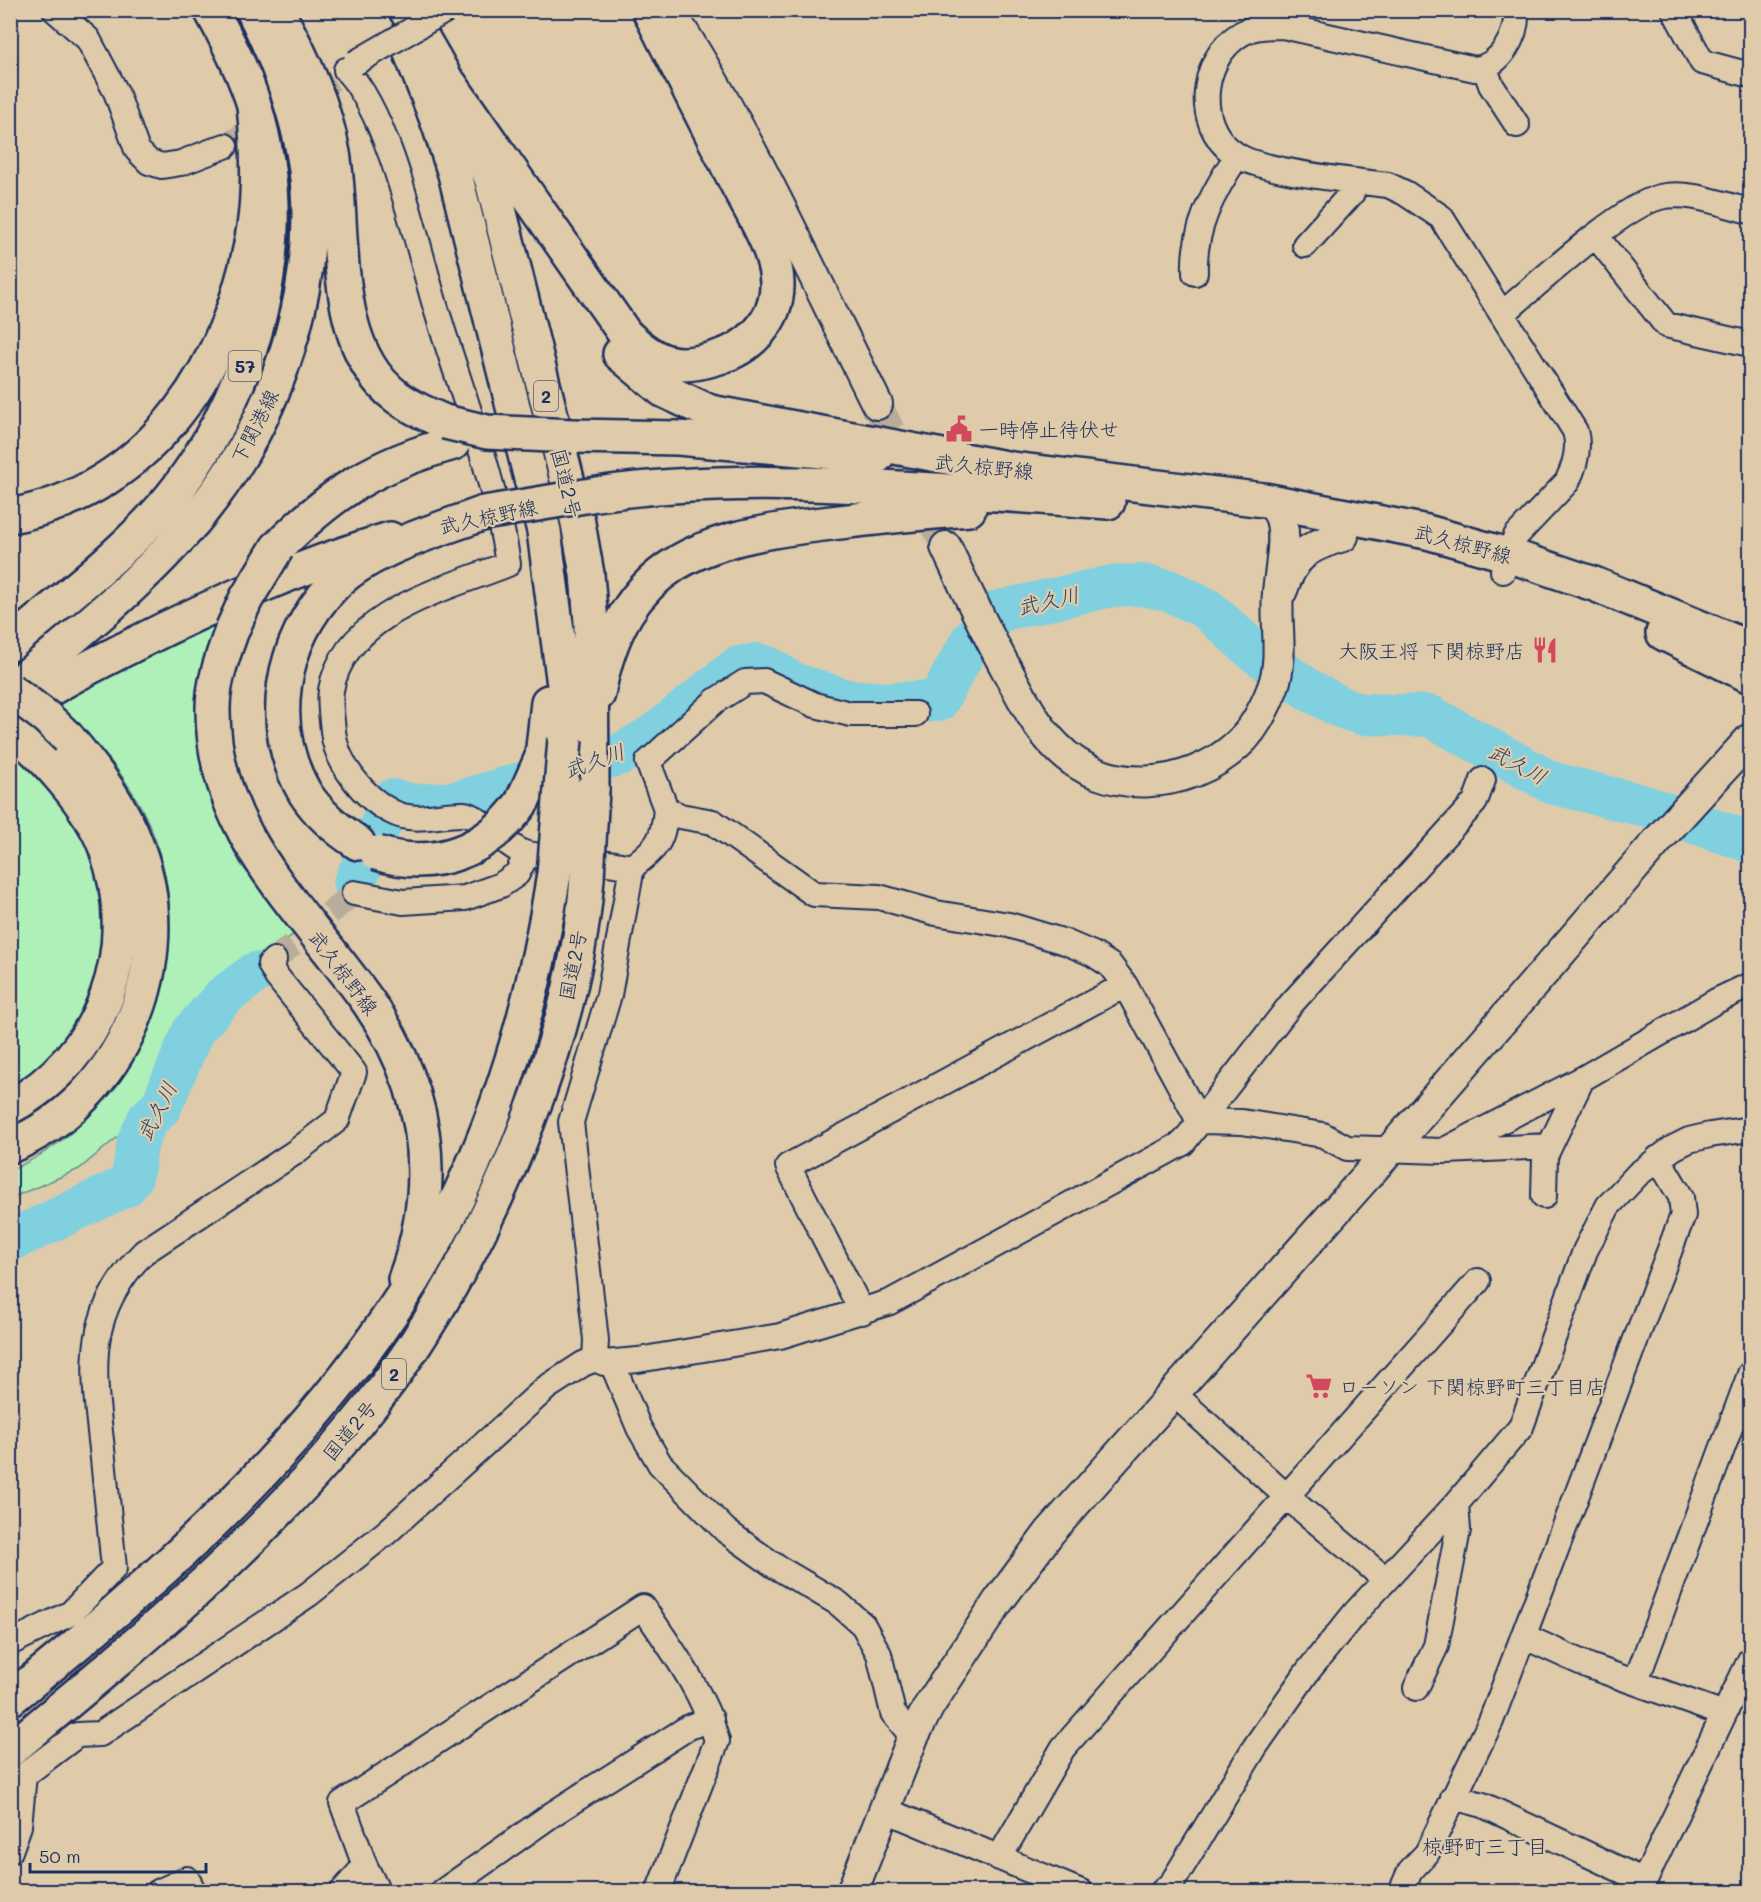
<svg xmlns="http://www.w3.org/2000/svg" width="1761" height="1902" font-family="Mali,'Klee One',sans-serif">
<rect width="100%" height="100%" fill="#dfcbaa"/>
<filter id="ink" filterUnits="userSpaceOnUse"><feTurbulence type="fractalNoise" baseFrequency=".0167" numOctaves="2"/><feDisplacementMap in="SourceGraphic" scale="12" xChannelSelector="R" yChannelSelector="G"/><feConvolveMatrix kernelMatrix="1 2 1 2 8 2 1 2 1" color-interpolation-filters="sRGB"/></filter>
<g filter="url(#ink)">
<path fill="#aff0b8" stroke="#65908b" stroke-width="1.5" d="M 220,621 L 208,779 L 223,829 L 240,863 L 295,933 L 255,963 L 251,973 L 199,1013 L 188,1028 L 163,1091 L 131,1126 L 79,1169 L 11,1198 L 11,1170 C 139,1114 206,957 150,826 C 128,775 93,737 52,702 Z
M 10,747 C 40,772 66,800 84,835 C 88,842 89,852 92,861 C 113,930 100,1014 45,1065 C 35,1074 22,1080 10,1088 Z"/>
<g fill="none" stroke-linecap="round" stroke-linejoin="round">
<path stroke="#81d0df" stroke-width="42" d="M 354,883 L 392,800 L 416,805 L 456,802 L 621,754 L 655,734 L 738,667 L 757,664 L 768,667 L 793,683 L 846,700 L 887,703 L 938,701 L 972,639 L 999,611 L 1112,586 L 1141,585 L 1168,590 L 1207,609 L 1255,652 L 1309,690 L 1340,707 L 1361,714 L 1430,716 L 1552,783 L 1645,806 L 1750,842
M 10,1241 L 126,1186 L 132,1177 L 138,1142 L 148,1119 L 161,1107 L 193,1031 L 223,997 L 255,973"/>
<path stroke="#b8ac9b" stroke-width="24" stroke-dasharray="24 12" stroke-linecap="butt" d="M 225,146 L 333,79
M 274,960 L 354,893"/>
<path stroke="#b8ac9b" stroke-width="30" stroke-dasharray="30 15" stroke-linecap="butt" d="M 877,404 L 946,547"/>
<g stroke="#1b2f5e" stroke-width="28">
<path id="minor" d="M 55,10 L 88,39 L 116,92 L 137,150 L 149,162 L 162,166 L 181,163 L 225,146
M 1674,10 L 1702,62 L 1750,75
M 1485,68 L 1491,85 L 1517,125
M 346,70 C 392,119 417,248 438,315 C 463,397 495,478 508,564 C 446,589 345,612 331,690 C 329,703 332,718 333,731 C 336,763 364,798 392,812 C 415,824 440,813 464,814 C 477,815 508,847 524,853 C 533,856 545,856 555,857 C 581,859 606,862 632,867
M 1596,236 L 1666,325 L 1750,344
M 1305,245 L 1352,193 L 1356,181
M 1195,273 C 1193,229 1213,192 1237,156
M 1502,314 C 1537,285 1620,207 1660,197 C 1689,190 1723,205 1750,211
M 1503,571 L 1516,536 L 1567,482 C 1575,466 1580,448 1575,431 L 1441,217 L 1405,193 L 1388,185 C 1354,181 1260,172 1235,154 C 1190,124 1201,48 1251,29 C 1261,26 1272,26 1283,26 L 1475,69 C 1501,66 1518,35 1516,10
M 666,809 L 648,762 L 715,701 L 745,682 L 764,681 L 815,705 L 850,714 L 915,714
M 354,893 L 403,902 L 465,898 L 501,885 L 517,874 L 527,854
M 1199,1121 L 1242,1122 L 1323,1135 L 1347,1148 L 1443,1151 L 1582,1079 L 1716,1001 L 1750,985
M 1447,1151 L 1549,1146
M 1544,1196 L 1545,1156 L 1582,1079
M 862,1312 L 788,1166 L 1125,985
M 595,1359 L 596,1340 L 571,1122 L 609,995 L 632,867 C 657,847 663,843 666,809 L 680,816 L 713,822 L 814,894 L 879,897 L 936,913 L 1009,925 L 1065,942 L 1093,954 L 1110,965 L 1125,985 L 1199,1121
M 612,1363 L 639,1428 L 660,1464 L 726,1531 L 775,1566 L 838,1603 L 863,1625 L 879,1654 L 893,1713 L 913,1737
M 1172,1392 L 1286,1496 L 1385,1579
M 1523,1636 L 1589,1666 L 1724,1714
M 10,1643 L 71,1613 L 114,1568 C 110,1528 106,1489 102,1449 C 93,1370 83,1314 144,1252 L 294,1153 L 337,1120 L 354,1072 L 277,977 L 270,964 L 274,960
M 1636,1681 L 1750,1374
M 1416,1688 L 1436,1646 L 1458,1530 L 1456,1504
M 10,1786 L 77,1735 L 100,1734 L 309,1594 L 387,1532 L 546,1388 L 583,1364 L 595,1359 L 604,1363 L 638,1360 L 780,1336 L 890,1302 L 1183,1143 L 1291,1004 L 1475,802 L 1483,780
M 1453,1797 L 1483,1805 L 1644,1881
M 883,1809 L 1081,1892
M 10,1851 L 19,1826 L 24,1775
M 999,1858 L 1063,1748 L 1478,1281
M 158,1892 L 187,1879 L 194,1892
M 342,1892 L 365,1866
M 378,1892 L 365,1866 L 342,1803 L 643,1607 C 671,1648 704,1693 717,1741 L 658,1892
M 442,1892 L 554,1813 L 689,1727 L 711,1719
M 1162,1892 L 1172,1883 L 1255,1747 L 1308,1671 L 1355,1613 L 1456,1504 L 1521,1427 L 1585,1251 L 1608,1206 L 1638,1174 L 1673,1148 L 1689,1140 L 1710,1135 L 1750,1129
M 1401,1892 L 1410,1871 L 1427,1853 L 1491,1721 L 1683,1215 L 1681,1197 L 1658,1158
M 1639,1892 L 1750,1660"/>
</g>
<g stroke="#1b2f5e" stroke-width="34">
<path id="tertiary" d="M 669,10 C 750,134 811,272 877,404
M 946,547 C 966,590 986,632 1009,674 C 1023,699 1035,725 1056,746 C 1104,797 1188,790 1237,745 C 1253,731 1265,708 1273,687 C 1284,657 1275,624 1278,592 C 1280,571 1289,530 1278,512 C 1275,507 1269,503 1264,500
M 1282,590 C 1294,554 1309,546 1343,536
M 852,1892 L 913,1737 L 929,1706 L 997,1603 L 1050,1532 L 1390,1150 L 1660,838 L 1750,739"/>
</g>
<g stroke="#1b2f5e" stroke-width="38">
<path id="secondary" d="M 276,10 C 302,55 324,102 333,153 C 346,228 328,346 397,397 C 412,408 428,415 445,422
M 573,436 L 678,438 L 877,456
M 979,465 L 1264,500 L 1427,532 L 1508,555 L 1594,584 L 1750,648
M 597,494 C 710,478 820,483 934,490 C 992,494 1050,497 1108,502
M 277,548 C 334,491 375,465 453,443
M 232,630 C 223,655 213,681 213,709 C 212,833 303,909 369,1003 C 428,1089 441,1181 405,1279
M 1663,633 L 1750,676
M 598,694 C 622,561 703,538 823,524 C 872,518 920,513 969,509
M 10,715 C 47,688 88,668 129,647 C 213,604 300,566 390,539"/>
</g>
<g stroke="#1b2f5e" stroke-width="38">
<path id="primary" d="M 10,644 C 64,598 137,543 179,487 C 259,378 295,236 254,105 C 244,72 228,41 211,10
M 10,690 C 81,631 158,571 213,497 C 283,403 325,268 303,151 C 293,101 276,56 253,10"/>
</g>
<g stroke="#1b2f5e" stroke-width="38">
<path id="trunk" d="M 406,10 C 439,66 471,120 492,181 L 578,523 L 587,574 L 591,622 L 592,790
M 409,48 L 439,125 L 455,174 L 544,531 L 564,685 L 565,739
M 450,84 L 625,334 C 655,363 675,371 716,358 C 749,349 778,321 777,283 C 776,248 751,212 736,182 C 707,125 678,68 649,10
M 620,354 L 663,390 L 710,412 L 1006,468
M 522,802 L 542,757 L 548,702
M 358,843 C 338,830 318,813 305,793 C 266,726 280,641 333,586 C 368,549 437,531 484,513
M 10,1699 C 185,1558 364,1398 461,1191 C 509,1090 537,984 554,874
M 10,1750 C 148,1636 291,1518 396,1372 C 450,1296 493,1211 527,1124 C 557,1047 581,961 587,878"/>
</g>
<g stroke="#1b2f5e" stroke-width="38">
<path id="motorway" d="M 10,516 C 153,490 233,362 254,227 C 260,186 258,146 254,105
M 10,729 C 45,755 92,809 106,849 C 142,949 103,1057 10,1107
M 10,1146 C 123,1100 180,963 138,849 C 123,807 97,772 68,738"/>
</g>
<use href="#minor" stroke="#dfcbaa" stroke-width="24"/>
<use href="#tertiary" stroke="#dfcbaa" stroke-width="30"/>
<use href="#secondary" stroke="#dfcbaa" stroke-width="33"/>
<use href="#primary" stroke="#dfcbaa" stroke-width="33"/>
<use href="#trunk" stroke="#dfcbaa" stroke-width="33"/>
<use href="#motorway" stroke="#dfcbaa" stroke-width="33"/>
<g stroke="#1b2f5e" stroke-width="28" stroke-linecap="butt">
<path id="minor-bridge" d="M 355,63 L 446,10"/>
</g>
<g stroke="#1b2f5e" stroke-width="38" stroke-linecap="butt">
<path id="secondary-bridge" d="M 445,422 L 487,432 L 573,436
M 484,513 L 597,494
M 232,630 L 246,599 L 277,548"/>
</g>
<g stroke="#1b2f5e" stroke-width="38" stroke-linecap="butt">
<path id="trunk-bridge" d="M 377,853 C 435,872 489,850 522,802
M 554,874 L 565,739
M 587,878 L 592,790"/>
</g>
<g stroke="#1b2f5e" stroke-width="38" stroke-linecap="butt">
<path id="motorway-bridge" d="M 10,690 L 46,717 L 68,738"/>
</g>
<use href="#minor-bridge" stroke="#dfcbaa" stroke-width="24"/>
<use href="#secondary-bridge" stroke="#dfcbaa" stroke-width="33"/>
<use href="#trunk-bridge" stroke="#dfcbaa" stroke-width="33"/>
<use href="#motorway-bridge" stroke="#dfcbaa" stroke-width="33"/>
</g>
</g>
<defs>
<g id="civic-bare" transform="scale(2.07)"><path d="M-.6-6.5H3V-4.5H.6V-3L4-1V1h2V6H-6V1h2V-1L-.6-3ZM-1.2 2.5V6h2.4V2.5Z" fill="#d1495b" stroke="#dfcbaa" stroke-width="2.5" paint-order="stroke"/></g>
<g id="restaurant-bare" transform="scale(2.07)"><path d="M-5-6h1v4h1v-4h1v4h1v-4h1v5L-1.5 .5V6h-2V.5L-5-1ZM5-6V6H3V1.5H1.5Q1.5-4 5-6Z" fill="#d1495b" stroke="#dfcbaa" stroke-width="2.5" paint-order="stroke"/></g>
<g id="supermarket-bare" transform="scale(2.07)"><path d="M-6-5.5h2.5l.6 2H6L4.5 2H-2.5L-4.4-4H-6ZM-1.5 3.2a1.3 1.3 0 1 0 .1 0ZM3 3.2a1.3 1.3 0 1 0 .1 0Z" fill="#d1495b" stroke="#dfcbaa" stroke-width="2.5" paint-order="stroke"/></g>
</defs>
<g fill-rule="evenodd">
<use href="#civic-bare" x="959" y="429"/>
<use href="#restaurant-bare" x="1545" y="650"/>
<use href="#supermarket-bare" x="1319" y="1386"/>
</g>
<g text-anchor="middle" dominant-baseline="central" stroke-width="4.5" stroke-linejoin="round" paint-order="stroke">
<g fill="#dfcbaa" stroke="#565e75" stroke-width="1.5">
<rect x="228.5" y="351" width="33" height="30" rx="4.5"/>
<rect x="534" y="381" width="24" height="30" rx="4.5"/>
<rect x="382" y="1359" width="24" height="30" rx="4.5"/>
</g>
<g font-size="18" font-weight="bold" fill="#1b2f5e">
<text x="245" y="366">57</text>
<text x="546" y="396">2</text>
<text x="394" y="1374">2</text>
</g>
<g font-size="20" fill="#1b2f5e" stroke="#dfcbaa">
<text transform="translate(254 426) rotate(-63)">下関港線</text>
<text transform="translate(984 466) rotate(6)">武久椋野線</text>
<text transform="translate(567 483) rotate(76)">国道2号</text>
<text transform="translate(488 516) rotate(-12)">武久椋野線</text>
<text transform="translate(1463 543) rotate(15)">武久椋野線</text>
<text transform="translate(572 965) rotate(-79)">国道2号</text>
<text transform="translate(344 972) rotate(53)">武久椋野線</text>
<text transform="translate(349 1430) rotate(-50)">国道2号</text>
</g>
<g font-size="20" fill="#1b2f5e" stroke="#dfcbaa" text-anchor="start">
<text x="979" y="429">一時停止待伏せ</text>
<text x="1525" y="650" text-anchor="end">大阪王将 下関椋野店</text>
<text x="1339" y="1386">ローソン 下関椋野町三丁目店</text>
</g>
<g font-size="21" font-style="italic" fill="#253f6b" stroke="#dfcbaa">
<text transform="translate(1048 600) rotate(-13)">武久川</text>
<text transform="translate(594 760) rotate(-19)">武久川</text>
<text transform="translate(1518 763) rotate(28)">武久川</text>
<text transform="translate(156 1111) rotate(-63)">武久川</text>
</g>
<g font-size="21" fill="#1b2f5e" stroke="#dfcbaa">
<text x="1485" y="1845">椋野町三丁目</text>
</g>
</g>
<rect width="1761" height="1902" fill="none" stroke="#dfcbaa" stroke-width="36"/>
<rect x="18" y="18" width="1725" height="1866" fill="none" stroke="#1b2f5e" stroke-width="2" filter="url(#ink)"/>
<path d="M30 1863v9h176v-9" fill="none" stroke="#1b2f5e" stroke-width="3"/>
<text x="39" y="1863" font-size="18" fill="#1b2f5e" stroke="#dfcbaa" stroke-width="4.5" paint-order="stroke">50 m</text>
</svg>
